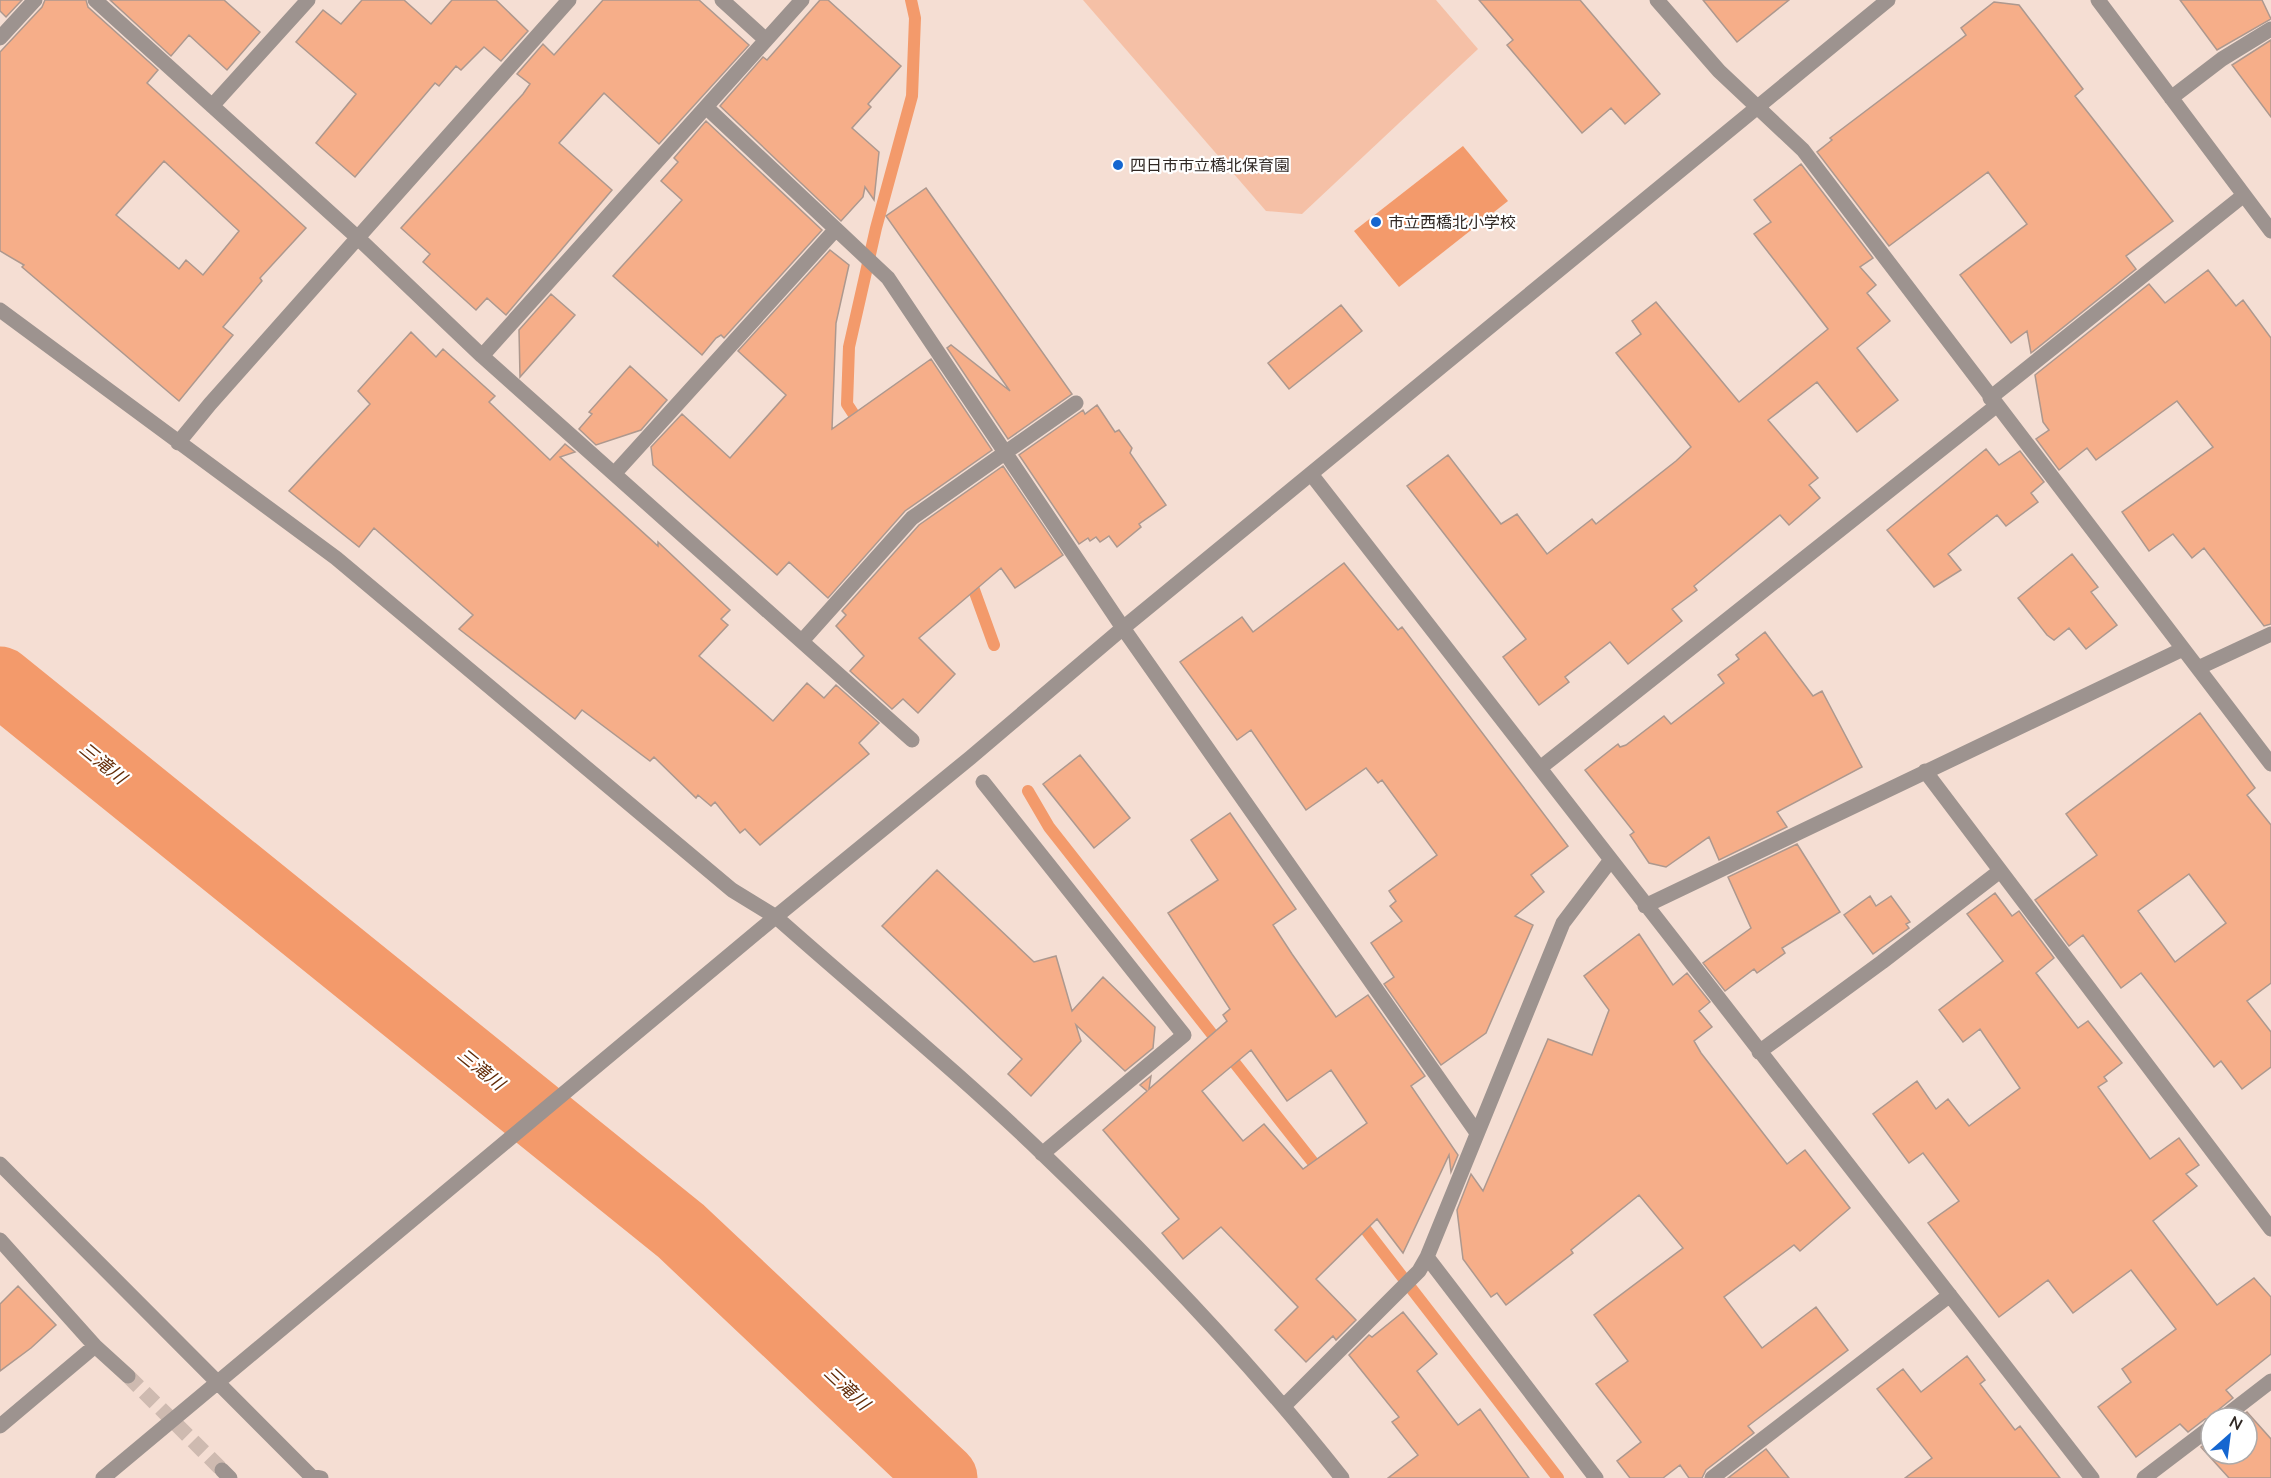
<svg xmlns="http://www.w3.org/2000/svg" width="2271" height="1478" font-family="Mulish,'Noto Sans JP',sans-serif">
<rect width="100%" height="100%" fill="#f5ded3"/>
<path fill="#f5c0a6" d="M 1083,0 L 1436,0 L 1478,49 L 1302,214 L 1266,211 Z"/>
<path fill="#f39a6b" d="M 1463,146 L 1508,201 L 1399,287 L 1354,231 Z"/>
<g fill="none" stroke-linecap="round" stroke-linejoin="round">
<path stroke="#f39a6b" stroke-width="12" d="M 862,427 L 847,404 L 849,347 L 876,228 L 912,96 L 915,18 L 911,0
M 969,576 L 994,645
M 1028,791 L 1049,827 L 1323,1175
M 1356,1217 L 1558,1478"/>
<path stroke="#f39a6b" stroke-width="69" d="M 0,681 L 681,1231 L 943,1478"/>
</g>
<path fill="#f6ae89" stroke="#ad988e" stroke-width="1.5" fill-rule="evenodd" d="M 0,0 L 22,0 L 6,17 L 0,11 Z
M 45,0 L 86,0 L 88,7 L 158,70 L 147,83 L 306,228 L 260,278 L 262,281 L 223,327 L 233,335 L 179,401 L 22,267 L 24,265 L 0,251 L 0,52 L 42,7 ZM 164,161 L 239,231 L 203,275 L 186,260 L 179,269 L 116,215 Z
M 110,0 L 224,0 L 260,32 L 227,70 L 189,35 L 171,56 Z
M 362,0 L 404,0 L 431,24 L 452,0 L 496,0 L 528,31 L 501,61 L 484,47 L 461,70 L 456,66 L 439,86 L 435,83 L 355,177 L 316,143 L 356,94 L 296,42 L 323,10 L 341,24 Z
M 603,0 L 699,0 L 749,45 L 659,144 L 604,93 L 559,143 L 612,190 L 506,315 L 487,298 L 476,310 L 423,262 L 430,254 L 401,228 L 523,94 L 530,84 L 517,74 L 543,44 L 554,55 Z
M 820,0 L 828,0 L 901,66 L 868,104 L 871,107 L 852,128 L 879,152 L 874,200 L 865,187 L 863,197 L 841,221 L 720,106 L 763,57 L 767,60 Z
M 1479,0 L 1580,0 L 1660,94 L 1625,124 L 1611,108 L 1582,133 L 1507,45 L 1513,40 Z
M 1703,0 L 1789,0 L 1737,42 Z
M 2180,0 L 2262,0 L 2271,19 L 2217,50 Z
M 1994,2 L 2019,5 L 2083,89 L 2075,96 L 2173,221 L 2126,256 L 2136,269 L 2031,353 L 2027,331 L 2011,343 L 1960,275 L 2027,224 L 1988,172 L 1889,246 L 1817,152 L 1832,140 L 1830,138 L 1966,35 L 1961,28 Z
M 2271,40 L 2271,117 L 2232,65 Z
M 706,121 L 822,230 L 724,338 L 721,335 L 716,338 L 702,355 L 613,276 L 682,200 L 661,181 L 678,162 L 674,158 Z
M 1801,164 L 1873,258 L 1860,267 L 1876,285 L 1867,293 L 1890,321 L 1857,348 L 1898,400 L 1857,432 L 1817,382 L 1768,420 L 1818,478 L 1809,485 L 1820,498 L 1789,525 L 1780,515 L 1694,586 L 1697,590 L 1672,609 L 1682,621 L 1628,664 L 1610,642 L 1565,677 L 1569,682 L 1539,705 L 1503,657 L 1526,639 L 1407,486 L 1448,455 L 1501,524 L 1517,514 L 1547,554 L 1592,519 L 1596,524 L 1676,461 L 1691,447 L 1616,353 L 1641,334 L 1632,321 L 1656,302 L 1739,402 L 1828,329 L 1754,234 L 1771,222 L 1754,200 Z
M 926,188 L 1072,394 L 1008,439 L 947,348 L 951,345 L 1010,391 L 886,216 Z
M 830,250 L 849,265 L 836,323 L 832,429 L 931,359 L 992,450 L 905,511 L 828,598 L 789,562 L 777,575 L 653,465 L 651,447 L 682,414 L 730,458 L 786,395 L 738,351 Z
M 2208,270 L 2236,306 L 2243,300 L 2271,338 L 2271,624 L 2264,626 L 2204,548 L 2192,558 L 2173,534 L 2149,551 L 2122,512 L 2213,447 L 2177,401 L 2096,460 L 2087,448 L 2059,470 L 2036,439 L 2049,430 L 2043,422 L 2035,375 L 2149,284 L 2165,303 Z
M 551,294 L 575,315 L 520,377 L 519,330 Z
M 1341,305 L 1362,331 L 1289,389 L 1268,363 Z
M 411,332 L 436,357 L 443,349 L 495,396 L 489,402 L 550,460 L 565,444 L 575,452 L 560,457 L 658,546 L 658,542 L 730,610 L 721,619 L 728,625 L 699,656 L 773,721 L 807,683 L 824,698 L 836,685 L 879,723 L 859,743 L 869,754 L 760,845 L 745,829 L 740,833 L 715,802 L 711,806 L 698,795 L 696,798 L 654,757 L 650,761 L 582,710 L 575,719 L 459,629 L 473,615 L 374,528 L 359,547 L 289,491 L 370,404 L 358,391 Z
M 630,366 L 667,400 L 641,430 L 596,445 L 579,429 L 592,414 L 589,412 Z
M 1097,405 L 1115,432 L 1119,430 L 1132,448 L 1130,453 L 1166,505 L 1139,524 L 1141,527 L 1117,547 L 1109,536 L 1100,542 L 1096,537 L 1090,541 L 1088,538 L 1079,544 L 1019,455 L 1083,410 L 1085,414 Z
M 1986,449 L 1999,465 L 2020,451 L 2044,482 L 2031,493 L 2038,502 L 2006,526 L 1997,515 L 1948,554 L 1961,570 L 1934,587 L 1887,530 Z
M 1003,466 L 1063,555 L 1015,588 L 1001,568 L 919,638 L 955,674 L 918,713 L 903,699 L 892,709 L 850,671 L 864,656 L 836,626 L 846,615 L 842,611 L 919,525 Z
M 2072,554 L 2098,587 L 2091,592 L 2117,625 L 2086,649 L 2069,628 L 2054,640 L 2047,635 L 2018,598 Z
M 1344,563 L 1398,630 L 1402,627 L 1568,846 L 1531,875 L 1544,892 L 1515,916 L 1533,925 L 1486,1033 L 1441,1065 L 1384,984 L 1394,977 L 1371,943 L 1402,921 L 1390,906 L 1396,901 L 1389,891 L 1437,855 L 1382,780 L 1378,783 L 1366,768 L 1306,810 L 1251,730 L 1237,740 L 1180,662 L 1242,617 L 1253,632 Z
M 1765,632 L 1813,696 L 1822,691 L 1862,767 L 1777,812 L 1787,827 L 1719,860 L 1709,837 L 1666,867 L 1649,863 L 1630,835 L 1634,832 L 1585,770 L 1618,744 L 1620,747 L 1626,745 L 1664,716 L 1671,724 L 1724,683 L 1718,675 L 1739,659 L 1736,655 Z
M 2200,713 L 2255,788 L 2247,795 L 2271,825 L 2271,983 L 2247,1001 L 2271,1032 L 2271,1067 L 2242,1089 L 2221,1061 L 2214,1067 L 2141,973 L 2121,988 L 2083,935 L 2069,946 L 2035,900 L 2097,855 L 2066,814 ZM 2189,874 L 2226,923 L 2175,962 L 2138,911 Z
M 1080,755 L 1130,818 L 1094,848 L 1043,784 Z
M 1230,813 L 1296,909 L 1273,925 L 1292,954 L 1336,1017 L 1368,995 L 1425,1076 L 1411,1086 L 1458,1155 L 1451,1172 L 1449,1155 L 1403,1253 L 1377,1219 L 1316,1279 L 1356,1320 L 1336,1340 L 1333,1336 L 1306,1362 L 1275,1330 L 1298,1307 L 1221,1227 L 1183,1259 L 1162,1233 L 1179,1219 L 1103,1130 L 1147,1091 L 1140,1085 L 1151,1076 L 1149,1089 L 1227,1021 L 1223,1015 L 1230,1009 L 1168,913 L 1218,880 L 1191,840 ZM 1251,1050 L 1287,1101 L 1331,1070 L 1367,1123 L 1303,1169 L 1264,1124 L 1243,1141 L 1202,1091 Z
M 1797,844 L 1840,912 L 1782,948 L 1785,953 L 1757,973 L 1754,969 L 1725,991 L 1703,963 L 1751,928 L 1728,877 Z
M 937,870 L 1034,962 L 1056,956 L 1072,1011 L 1103,977 L 1155,1027 L 1153,1048 L 1125,1071 L 1076,1025 L 1081,1041 L 1031,1096 L 1008,1074 L 1022,1059 L 882,926 Z
M 1995,893 L 2012,916 L 2019,911 L 2054,958 L 2036,973 L 2078,1028 L 2088,1021 L 2122,1063 L 2104,1077 L 2107,1081 L 2098,1087 L 2150,1159 L 2179,1138 L 2199,1165 L 2186,1174 L 2197,1186 L 2153,1221 L 2217,1305 L 2254,1278 L 2271,1297 L 2271,1354 L 2226,1390 L 2233,1398 L 2217,1411 L 2213,1418 L 2205,1419 L 2188,1432 L 2180,1424 L 2136,1457 L 2098,1407 L 2131,1382 L 2122,1369 L 2176,1329 L 2131,1270 L 2073,1313 L 2048,1280 L 1999,1317 L 1928,1223 L 1959,1201 L 1923,1153 L 1909,1163 L 1873,1114 L 1917,1081 L 1936,1109 L 1948,1099 L 1969,1126 L 2020,1088 L 1980,1029 L 1963,1042 L 1939,1010 L 2003,961 L 1967,914 Z
M 1870,896 L 1876,906 L 1891,896 L 1910,922 L 1906,924 L 1909,928 L 1873,954 L 1844,915 Z
M 1639,934 L 1673,985 L 1687,973 L 1710,1002 L 1699,1011 L 1712,1027 L 1694,1041 L 1701,1053 L 1787,1164 L 1805,1150 L 1850,1208 L 1800,1251 L 1794,1245 L 1724,1297 L 1762,1348 L 1816,1307 L 1848,1350 L 1748,1426 L 1754,1433 L 1706,1470 L 1702,1478 L 1689,1478 L 1680,1465 L 1663,1478 L 1630,1478 L 1617,1461 L 1641,1442 L 1596,1384 L 1628,1361 L 1594,1315 L 1683,1248 L 1639,1195 L 1571,1250 L 1573,1253 L 1506,1305 L 1497,1293 L 1491,1297 L 1463,1259 L 1457,1210 L 1471,1174 L 1483,1191 L 1548,1039 L 1592,1055 L 1609,1010 L 1584,976 Z
M 18,1286 L 56,1325 L 31,1348 L 0,1371 L 0,1304 Z
M 1403,1312 L 1437,1354 L 1417,1371 L 1458,1425 L 1480,1409 L 1529,1478 L 1388,1478 L 1418,1455 L 1392,1422 L 1399,1417 L 1349,1355 L 1369,1335 L 1372,1337 Z
M 1967,1356 L 1985,1380 L 1980,1384 L 2015,1430 L 2020,1426 L 2060,1478 L 1905,1478 L 1932,1458 L 1877,1389 L 1903,1369 L 1921,1392 Z
M 2247,1412 L 2271,1439 L 2271,1478 L 2229,1478 L 2201,1447 L 2211,1439 L 2211,1454 L 2247,1454 L 2247,1418 L 2239,1418 Z
M 1766,1449 L 1789,1478 L 1728,1478 Z"/>
<g fill="none" stroke-linecap="round" stroke-linejoin="round">
<path stroke="#cebab0" stroke-width="15" stroke-dasharray="15 8" stroke-linecap="butt" d="M 128,1376 L 222,1470"/>
<path stroke="#9d938f" stroke-width="15" d="M 95,0 L 358,238 L 482,356 L 912,740
M 722,0 L 766,40
M 1657,0 L 1719,71 L 1803,150 L 2271,764
M 2098,0 L 2271,231
M 0,38 L 35,0
M 2171,98 L 2222,59 L 2271,29
M 212,106 L 308,0
M 706,107 L 888,278 L 1123,628 L 1477,1133
M 0,310 L 336,558 L 732,890 L 776,917 C 865,996 958,1072 1044,1155 C 1150,1257 1251,1362 1342,1478
M 482,356 L 802,0
M 1990,398 L 2244,195
M 178,443 L 210,404 L 569,0
M 614,474 L 836,229
M 1311,474 L 2092,1478
M 802,641 L 912,518 L 1076,403
M 2198,668 L 2271,634
M 1540,768 L 1996,406
M 1925,771 L 2271,1229
M 983,782 L 1184,1035 L 1042,1154
M 1645,906 L 2183,649
M 1759,1052 L 1882,962 L 2000,871
M 0,1164 L 311,1476 L 321,1478
M 0,1240 L 95,1346 L 128,1376
M 1285,1405 L 1419,1271 L 1427,1257
M 2223,1418 L 2271,1381
M 0,1426 L 95,1346
M 222,1470 L 230,1478
M 103,1478 L 762,928 L 970,758 L 1123,628 L 1888,0
M 1596,1478 L 1427,1257 L 1563,923 L 1610,861
M 1712,1478 L 1950,1295
M 2144,1478 L 2211,1427"/>
</g>
<g fill="#1566d0" stroke="#fff" stroke-width="2">
<circle cx="1118" cy="165" r="6"/>
<circle cx="1376" cy="222" r="6"/>
</g>
<g text-anchor="middle" dominant-baseline="central" stroke-width="4.5" stroke-linejoin="round" paint-order="stroke">
<g font-size="16" fill="#312925" stroke="#fff" text-anchor="start">
<text x="1130" y="165">四日市市立橋北保育園</text>
<text x="1388" y="222">市立西橋北小学校</text>
</g>
<g font-size="18" font-style="italic" fill="#642d09" stroke="#fff">
<text transform="translate(103 763) rotate(39)">三滝川</text>
<text transform="translate(481 1069) rotate(39)">三滝川</text>
<text transform="translate(847 1388) rotate(43)">三滝川</text>
</g>
</g>
<g transform="translate(2229 1436) rotate(28)"><circle r="28" fill="#ffffff" stroke="#ada9a8" stroke-width="1.5"/>
<path d="M0-4.5L10 22L0 15L-10 22Z" fill="#1566d0"/>
<text y="-9" font-size="16" font-weight="bold" text-anchor="middle" fill="#312925">N</text>
</g>
</svg>
